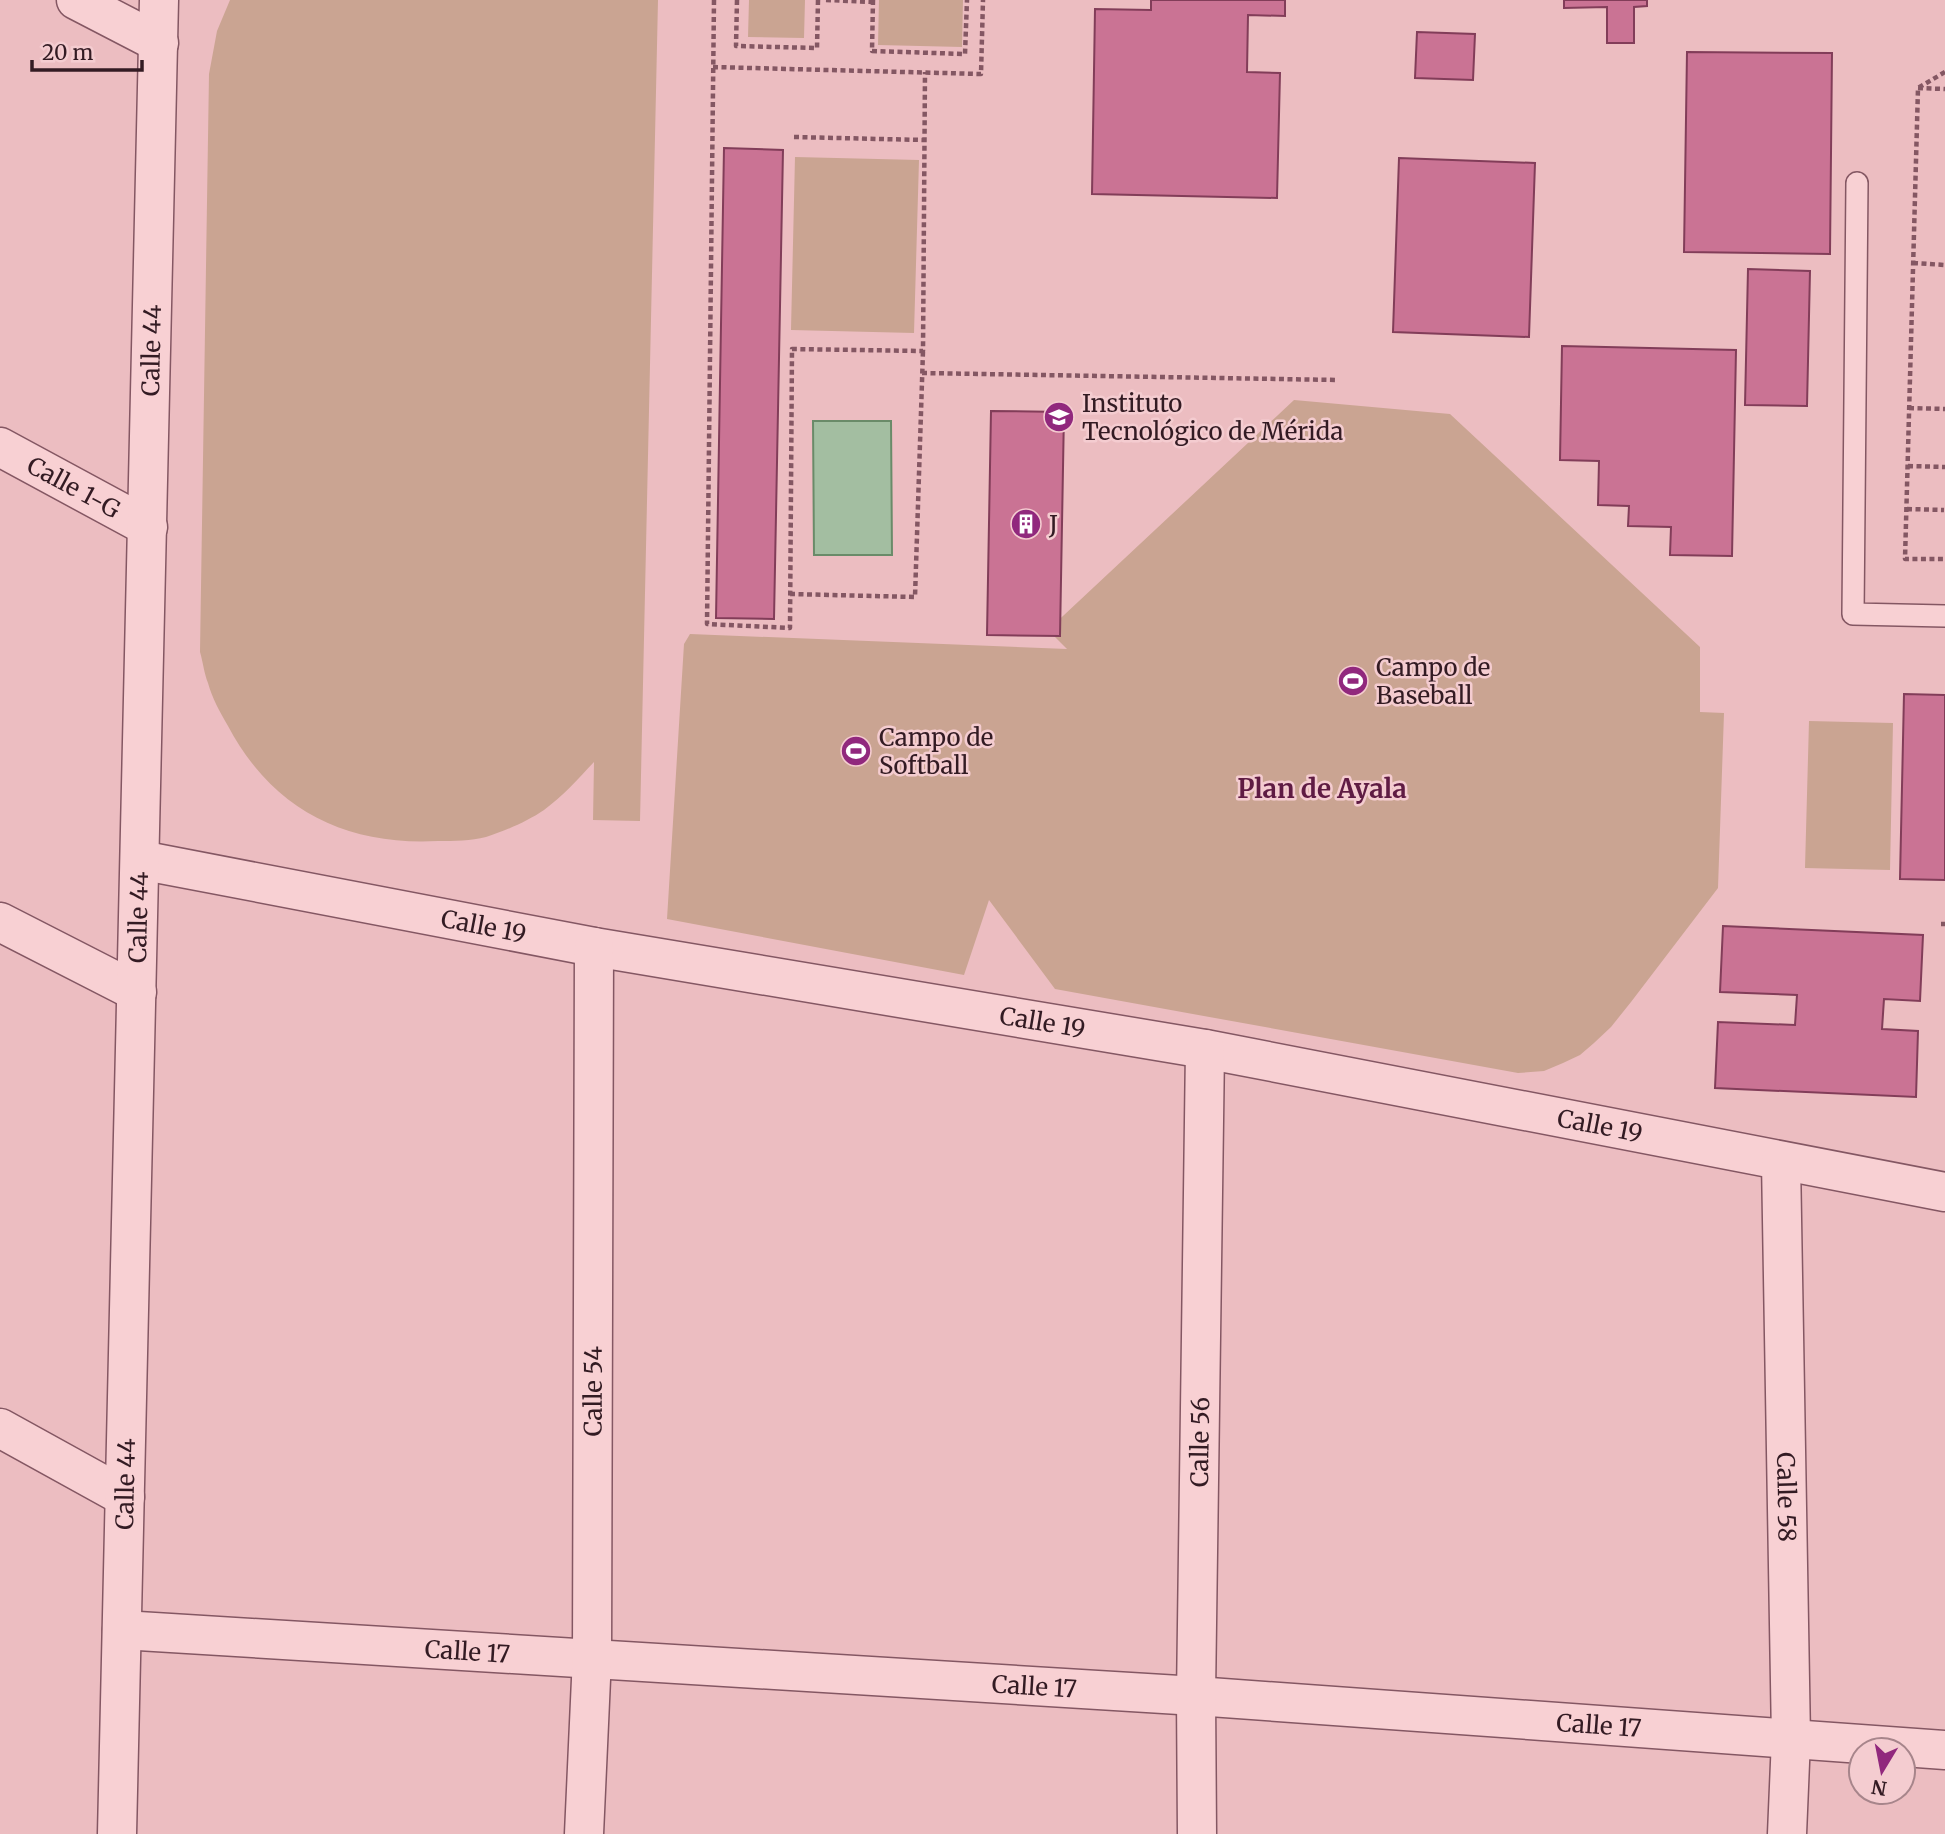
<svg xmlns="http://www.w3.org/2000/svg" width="1945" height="1834" font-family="Merriweather,serif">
<rect width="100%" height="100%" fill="#ecbdc1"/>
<path fill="#caa492" d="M 230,0 L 658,0 L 640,821 L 593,820 L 594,762 C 578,779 563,796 544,810 C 528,821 505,831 486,837 C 471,841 454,841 438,841 C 345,846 272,809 228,726 C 220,712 212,698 208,683 C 204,673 203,662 200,652 L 209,74 L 217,31 Z
M 749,0 L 805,0 L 804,38 L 748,37 Z
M 879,0 L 963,0 L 962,47 L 878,45 Z
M 795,157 L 919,160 L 914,333 L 791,330 Z
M 1294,400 L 1450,414 L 1700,647 L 1700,712 L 1724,713 L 1718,888 L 1631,1002 L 1611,1027 L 1594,1043 L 1580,1055 L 1563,1063 L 1544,1071 L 1518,1073 L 1055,989 L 989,900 L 964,975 L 667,919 L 684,644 L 690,634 L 1067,649 L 1048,630 Z
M 1809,721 L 1893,723 L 1890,870 L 1805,868 Z"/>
<path fill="#a3bea1" stroke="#6a8b69" stroke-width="2" d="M 813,421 L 891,421 L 892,555 L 814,555 Z"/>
<path fill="#ca7394" stroke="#823d59" stroke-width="2" d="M 1151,0 L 1285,0 L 1285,16 L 1248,15 L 1247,72 L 1280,73 L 1277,198 L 1092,194 L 1095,9 L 1151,10 Z
M 1564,0 L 1647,0 L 1647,6 L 1634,7 L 1634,43 L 1607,43 L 1607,7 L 1564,8 Z
M 1417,32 L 1475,34 L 1473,80 L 1415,78 Z
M 1687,52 L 1832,53 L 1830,254 L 1684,252 Z
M 724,148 L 783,150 L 774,619 L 716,618 Z
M 1399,158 L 1535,163 L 1529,337 L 1393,332 Z
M 1748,269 L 1810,271 L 1807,406 L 1745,405 Z
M 1562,346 L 1736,350 L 1732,556 L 1670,555 L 1671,527 L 1628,526 L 1629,506 L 1598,505 L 1599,461 L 1560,460 Z
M 991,411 L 1064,412 L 1060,636 L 987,635 Z
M 1904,694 L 1945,695 L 1945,880 L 1900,879 Z
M 1723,926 L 1923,935 L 1920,1001 L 1884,999 L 1882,1029 L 1918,1031 L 1916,1097 L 1715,1088 L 1718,1022 L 1795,1025 L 1797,995 L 1720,992 Z"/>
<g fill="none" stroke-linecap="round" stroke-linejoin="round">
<g stroke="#845763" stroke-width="24">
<path id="lane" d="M 1857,183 L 1853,614 L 1945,616"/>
</g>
<g stroke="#845763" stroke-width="41">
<g id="street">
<path d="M 76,0 L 159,43"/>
<path id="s1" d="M 0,447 L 148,527"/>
<path id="s2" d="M 140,860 L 594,947 L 1205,1049 L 1945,1192"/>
<path d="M 0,922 L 137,992"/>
<path id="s3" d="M 1781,1161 L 1791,1739 L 1787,1834"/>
<path d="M 0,1428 L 125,1497"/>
<path id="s4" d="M 122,1630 L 1196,1696 L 1945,1750"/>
<path id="s5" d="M 117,1834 L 159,0"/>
<path id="s6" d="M 584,1834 L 592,1657 L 594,947"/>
<path id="s7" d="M 1197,1834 L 1196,1696 L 1205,1049"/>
</g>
</g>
<path stroke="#845763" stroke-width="4.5" stroke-dasharray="5 3.5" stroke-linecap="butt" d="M 714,0 L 707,624 L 790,628 L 792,349 L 923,351 L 925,72
M 737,0 L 736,46 L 817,48 L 818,0
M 826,0 L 873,2
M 873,0 L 872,51 L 965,54 L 967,0
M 713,67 L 981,74 L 983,0
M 1945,72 L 1918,88 L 1905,559 L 1945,559
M 1918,88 L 1945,89
M 794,137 L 924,140
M 1913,263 L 1945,265
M 922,373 L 1338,380
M 1909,408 L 1945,409
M 1908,466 L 1945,467
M 1907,509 L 1944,510
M 790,594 L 915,597 L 923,351
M 1941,924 L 1945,924"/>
<use href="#lane" stroke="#f8d0d3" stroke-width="21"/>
<use href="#street" stroke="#f8d0d3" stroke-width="38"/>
</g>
<defs>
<g id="university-disc" transform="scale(1.575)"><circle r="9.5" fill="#91287d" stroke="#f4ccd0"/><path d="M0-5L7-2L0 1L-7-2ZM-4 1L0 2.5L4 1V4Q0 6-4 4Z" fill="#fff"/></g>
<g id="building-disc" transform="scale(1.575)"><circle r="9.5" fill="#91287d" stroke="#f4ccd0"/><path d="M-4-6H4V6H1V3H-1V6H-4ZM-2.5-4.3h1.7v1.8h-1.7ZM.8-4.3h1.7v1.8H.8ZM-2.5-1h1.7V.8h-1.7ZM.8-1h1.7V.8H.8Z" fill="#fff"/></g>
<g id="stadium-disc" transform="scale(1.575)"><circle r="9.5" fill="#91287d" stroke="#f4ccd0"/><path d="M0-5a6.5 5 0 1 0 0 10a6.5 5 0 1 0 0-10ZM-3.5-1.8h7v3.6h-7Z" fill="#fff"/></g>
</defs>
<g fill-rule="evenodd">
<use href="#university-disc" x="1059" y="417"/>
<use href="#building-disc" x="1026" y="524"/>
<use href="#stadium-disc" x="1353" y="681"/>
<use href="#stadium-disc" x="856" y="751"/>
</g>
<g text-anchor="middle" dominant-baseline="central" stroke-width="5" stroke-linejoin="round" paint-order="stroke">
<g font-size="24" fill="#331b23" stroke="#f4ccd0">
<text stroke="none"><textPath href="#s5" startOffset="1484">Calle 44</textPath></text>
<text stroke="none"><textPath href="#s1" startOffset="84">Calle 1-G</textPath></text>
<text stroke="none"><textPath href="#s5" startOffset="917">Calle 44</textPath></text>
<text stroke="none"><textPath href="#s2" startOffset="350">Calle 19</textPath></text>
<text stroke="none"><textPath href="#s2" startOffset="917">Calle 19</textPath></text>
<text stroke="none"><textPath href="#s2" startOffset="1484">Calle 19</textPath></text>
<text stroke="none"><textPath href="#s6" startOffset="443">Calle 54</textPath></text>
<text stroke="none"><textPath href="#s7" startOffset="392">Calle 56</textPath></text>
<text stroke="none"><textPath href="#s5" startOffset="350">Calle 44</textPath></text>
<text stroke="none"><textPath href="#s3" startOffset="336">Calle 58</textPath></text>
<text stroke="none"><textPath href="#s4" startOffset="346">Calle 17</textPath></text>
<text stroke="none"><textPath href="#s4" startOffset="914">Calle 17</textPath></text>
<text stroke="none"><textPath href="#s4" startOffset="1480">Calle 17</textPath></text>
</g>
<g font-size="24" fill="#331b23" stroke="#f4ccd0" text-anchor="start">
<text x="1082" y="403">Instituto<tspan x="1082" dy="28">Tecnológico de Mérida</tspan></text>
<text x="1049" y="524">J</text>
<text x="1376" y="667">Campo de<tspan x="1376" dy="28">Baseball</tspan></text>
<text x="879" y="737">Campo de<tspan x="879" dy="28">Softball</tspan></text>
</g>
<g font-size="26" font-weight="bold" fill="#5f1b43" stroke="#f4ccd0">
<text x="1322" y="788">Plan de Ayala</text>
</g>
</g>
<g transform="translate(1882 1771) rotate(190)"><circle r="33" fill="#f4ccd0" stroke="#a7858b" stroke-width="2"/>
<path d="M0-5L12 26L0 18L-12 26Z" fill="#91287d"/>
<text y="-10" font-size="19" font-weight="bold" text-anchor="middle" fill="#331b23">N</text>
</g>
<path d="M32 60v10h110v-10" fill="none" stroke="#331b23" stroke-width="3.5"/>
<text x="42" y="60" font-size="21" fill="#331b23" stroke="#f4ccd0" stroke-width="5" paint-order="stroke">20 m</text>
</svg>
